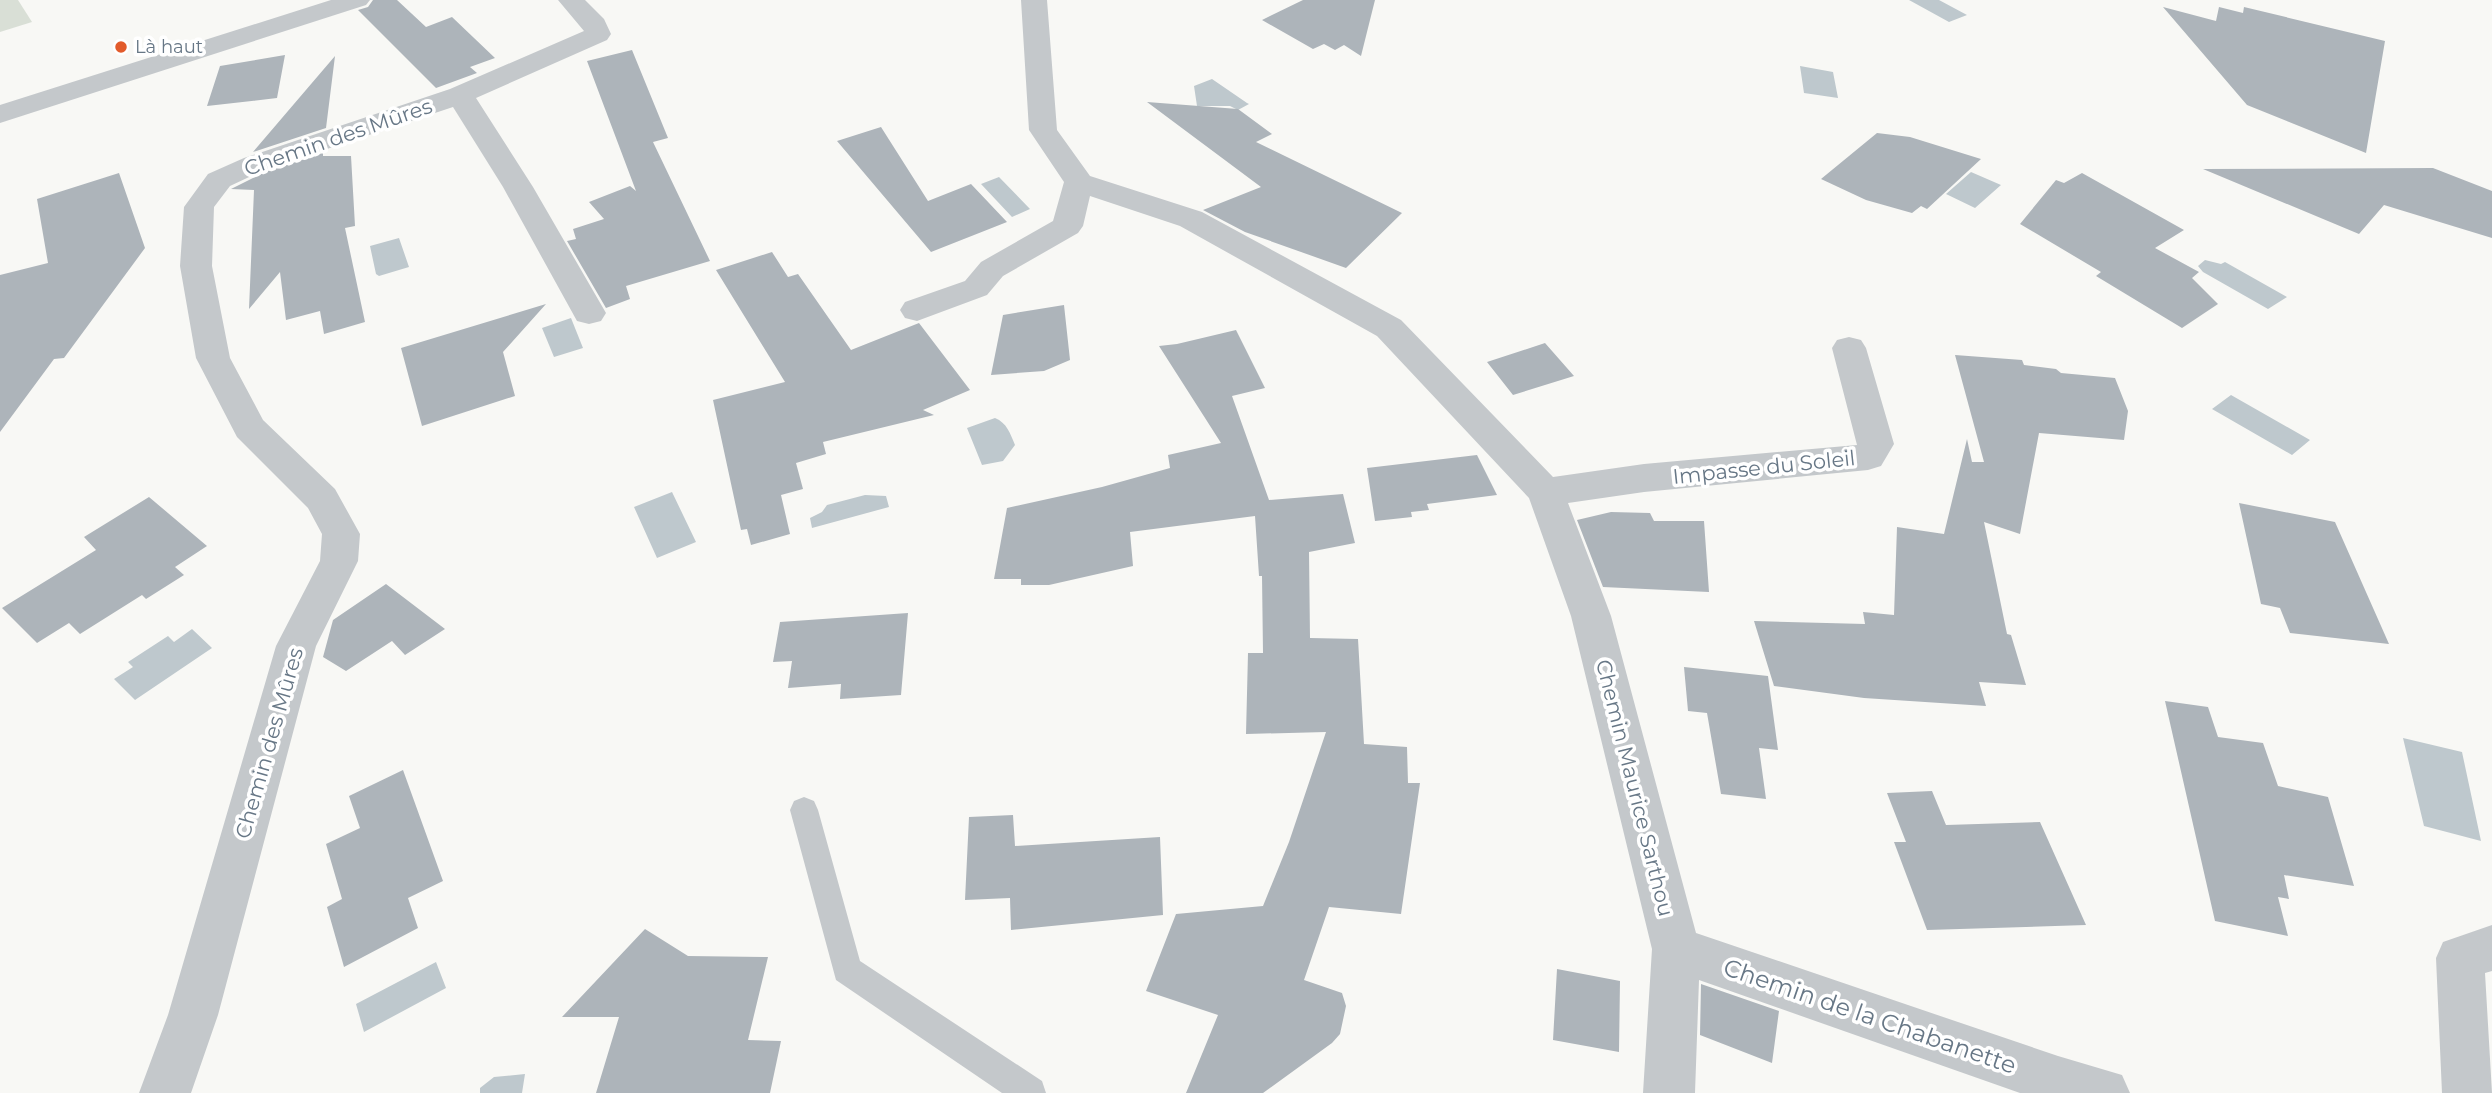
<svg xmlns="http://www.w3.org/2000/svg" width="2492" height="1093" font-family="Montserrat,sans-serif">
<rect width="100%" height="100%" fill="#f8f8f5"/>
<path fill="#d9dfd6" d="M 0,0 L 18,0 L 32,22 L 0,32 Z"/>
<path fill="#bec8cd" d="M 1909,0 L 1939,0 L 1967,15 L 1949,22 Z
M 1800,66 L 1833,72 L 1838,98 L 1804,93 Z
M 1212,79 L 1247,103 L 1249,104 L 1238,110 L 1230,106 L 1197,106 L 1194,86 Z
M 1971,172 L 2001,185 L 1975,208 L 1946,194 Z
M 999,177 L 1030,209 L 1012,217 L 981,184 Z
M 399,238 L 409,267 L 379,276 L 376,274 L 370,246 Z
M 2205,260 L 2221,264 L 2225,262 L 2287,297 L 2268,309 L 2203,272 L 2198,266 Z
M 571,318 L 583,348 L 554,357 L 542,328 Z
M 2231,395 L 2310,440 L 2292,455 L 2212,409 Z
M 995,418 C 1007,423 1010,433 1015,445 L 1003,461 L 982,465 L 967,428 Z
M 672,492 L 696,542 L 657,558 L 634,507 Z
M 865,495 L 886,496 L 889,507 L 812,528 L 810,518 L 822,512 L 827,505 Z
M 192,629 L 212,648 L 135,700 L 114,679 L 133,667 L 128,662 L 168,636 L 174,642 Z
M 2403,738 L 2462,752 L 2481,841 L 2424,826 Z
M 436,962 L 446,988 L 364,1032 L 356,1004 Z
M 525,1074 L 522,1093 L 480,1093 L 480,1088 L 494,1077 Z"/>
<path fill="#adb4ba" d="M 373,0 L 397,0 L 426,27 L 452,17 L 495,58 L 470,67 L 477,73 L 436,88 L 358,10 L 368,7 Z
M 1303,0 L 1375,0 L 1361,56 L 1344,45 L 1335,50 L 1324,44 L 1313,49 L 1262,20 Z
M 2163,7 L 2216,21 L 2219,7 L 2243,13 L 2244,7 L 2385,41 L 2366,153 L 2247,105 Z
M 632,50 L 668,138 L 653,142 L 710,261 L 626,286 L 630,299 L 606,308 L 567,241 L 576,239 L 573,229 L 604,219 L 589,202 L 630,186 L 636,191 L 587,61 Z
M 285,55 L 277,98 L 207,106 L 220,66 Z
M 335,56 L 326,128 L 253,152 Z
M 1147,102 L 1238,109 L 1272,134 L 1256,142 L 1402,213 L 1346,268 L 1245,232 L 1203,210 L 1261,187 Z
M 881,127 L 928,201 L 971,184 L 1007,222 L 931,252 L 837,141 Z
M 1877,133 L 1910,137 L 1981,159 L 1927,209 L 1921,206 L 1912,213 L 1866,200 L 1821,179 Z
M 323,153 L 323,156 L 351,156 L 355,226 L 345,228 L 365,322 L 324,334 L 320,311 L 286,320 L 280,272 L 249,309 L 254,190 L 231,189 L 265,172 Z
M 2433,168 L 2492,191 L 2492,238 L 2384,205 L 2359,234 L 2203,169 Z
M 119,173 L 145,248 L 64,358 L 54,359 L 0,432 L 0,275 L 48,263 L 37,199 Z
M 2082,173 L 2184,230 L 2155,248 L 2199,272 L 2192,278 L 2218,304 L 2182,328 L 2096,276 L 2101,272 L 2020,224 L 2056,180 L 2064,183 Z
M 772,252 L 788,277 L 798,274 L 851,350 L 919,323 L 970,390 L 923,410 L 934,415 L 823,442 L 826,454 L 796,463 L 803,489 L 781,495 L 790,534 L 751,545 L 747,529 L 741,530 L 713,400 L 785,382 L 716,270 Z
M 546,304 L 503,352 L 515,396 L 422,426 L 401,348 Z
M 1064,305 L 1070,360 L 1044,371 L 991,375 L 1003,315 Z
M 1236,330 L 1265,388 L 1232,396 L 1269,500 L 1343,494 L 1355,543 L 1309,552 L 1310,638 L 1358,639 L 1364,744 L 1407,747 L 1408,783 L 1420,783 L 1401,914 L 1329,907 L 1304,980 L 1342,993 L 1346,1006 L 1340,1034 L 1332,1043 L 1263,1093 L 1186,1093 L 1218,1015 L 1146,991 L 1176,914 L 1263,906 L 1289,842 L 1326,732 L 1246,734 L 1248,653 L 1263,653 L 1262,576 L 1259,576 L 1255,516 L 1130,532 L 1133,566 L 1049,585 L 1021,585 L 1021,579 L 994,579 L 1007,508 L 1102,487 L 1170,468 L 1168,455 L 1221,443 L 1159,346 L 1177,344 Z
M 1545,343 L 1574,376 L 1513,395 L 1487,362 Z
M 1955,355 L 2022,360 L 2024,365 L 2056,369 L 2061,373 L 2115,378 L 2128,411 L 2124,440 L 2039,433 L 2020,534 L 1984,522 L 2007,634 L 2011,635 L 2026,685 L 1979,682 L 1986,706 L 1864,698 L 1774,686 L 1754,621 L 1865,624 L 1863,612 L 1894,615 L 1897,527 L 1944,534 L 1967,439 L 1972,462 L 1984,462 Z
M 1477,455 L 1497,495 L 1427,504 L 1429,510 L 1411,512 L 1412,517 L 1375,521 L 1367,468 Z
M 149,497 L 207,546 L 175,567 L 184,575 L 146,599 L 142,595 L 80,634 L 69,623 L 37,643 L 2,608 L 96,550 L 84,537 Z
M 2239,503 L 2335,522 L 2389,644 L 2290,633 L 2280,608 L 2261,604 Z
M 1611,512 L 1650,513 L 1654,521 L 1704,521 L 1709,592 L 1603,587 L 1577,520 Z
M 386,584 L 445,629 L 405,655 L 392,641 L 346,671 L 323,657 L 333,620 Z
M 908,613 L 901,695 L 840,699 L 841,684 L 788,688 L 792,661 L 773,662 L 780,622 Z
M 1684,667 L 1768,676 L 1778,750 L 1759,748 L 1766,799 L 1721,794 L 1707,713 L 1688,711 Z
M 2165,701 L 2208,707 L 2218,737 L 2263,743 L 2278,786 L 2328,797 L 2354,886 L 2284,875 L 2289,899 L 2278,897 L 2288,936 L 2215,921 Z
M 403,770 L 443,881 L 408,898 L 418,928 L 344,967 L 327,907 L 342,899 L 326,844 L 360,828 L 349,796 Z
M 1932,791 L 1946,825 L 2040,822 L 2086,925 L 1927,930 L 1894,842 L 1906,842 L 1887,793 Z
M 1013,815 L 1015,846 L 1160,837 L 1163,915 L 1011,930 L 1010,898 L 965,900 L 969,817 Z
M 645,929 L 688,956 L 768,957 L 748,1040 L 781,1041 L 770,1093 L 596,1093 L 619,1017 L 562,1017 Z
M 1557,969 L 1620,981 L 1619,1052 L 1553,1040 Z
M 1701,984 L 1779,1011 L 1772,1063 L 1700,1035 Z"/>
<g fill="none" stroke-linecap="round" stroke-linejoin="round">
<path fill="#c4c8cb" fill-rule="evenodd" d="M 804,797 L 814,801 L 818,810 L 860,961 L 1042,1081 L 1046,1093 L 1002,1093 L 836,980 L 790,810 L 794,801 Z"/>
<path fill="#c4c8cb" fill-rule="evenodd" d="M 558,0 L 585,0 L 604,19 L 611,34 L 607,40 L 476,98 L 533,187 L 606,313 L 601,321 L 589,324 L 577,321 L 503,187 L 453,107 L 264,170 L 230,186 L 214,207 L 212,266 L 230,358 L 263,420 L 335,489 L 360,534 L 358,561 L 316,646 L 218,1015 L 191,1093 L 139,1093 L 168,1015 L 276,646 L 320,561 L 322,534 L 308,508 L 237,437 L 196,358 L 180,266 L 184,207 L 208,174 L 244,158 L 450,89 L 584,31 Z
M 1021,0 L 1047,0 L 1057,130 L 1090,176 L 1202,212 L 1401,320 L 1553,477 L 1644,464 L 1857,445 L 1832,348 L 1837,340 L 1849,337 L 1861,340 L 1866,348 L 1894,444 L 1881,466 L 1868,470 L 1644,492 L 1568,503 L 1611,616 L 1696,933 L 2058,1056 L 2122,1075 L 2130,1093 L 2020,1093 L 1699,980 L 1695,1093 L 1643,1093 L 1652,949 L 1571,616 L 1529,498 L 1377,336 L 1180,226 L 1090,196 L 1083,226 L 1078,233 L 1003,276 L 987,295 L 917,321 L 905,318 L 900,310 L 905,302 L 965,281 L 981,262 L 1053,221 L 1064,182 L 1029,130 Z
M 2492,925 L 2492,971 L 2485,973 L 2492,1093 L 2442,1093 L 2436,958 L 2443,942 Z"/>
<path fill="#c4c8cb" fill-rule="evenodd" d="M 331,0 L 370,0 L 366,5 L 0,123 L 0,105 Z"/>
</g>
<circle fill="#e25b2b" stroke="#fff" stroke-width="2.5" cx="121" cy="47" r="7"/>
<g text-anchor="middle" dominant-baseline="central" stroke-width="7" stroke-linejoin="round" paint-order="stroke">
<g font-size="18" fill="#677786" stroke="#fff" text-anchor="start">
<text x="135" y="47">Là haut</text>
</g>
<g font-size="21" fill="#677786" stroke="#fff">
<text transform="translate(338 137) rotate(-19)">Chemin des Mûres</text>
<text transform="translate(1764 467) rotate(-6)">Impasse du Soleil</text>
<text transform="translate(269 743) rotate(-74)">Chemin des Mûres</text>
<text transform="translate(1635 788) rotate(76)">Chemin Maurice Sarthou</text>
</g>
<g font-size="24" fill="#677786" stroke="#fff">
<text transform="translate(1870 1016) rotate(19)">Chemin de la Chabanette</text>
</g>
</g>
</svg>
